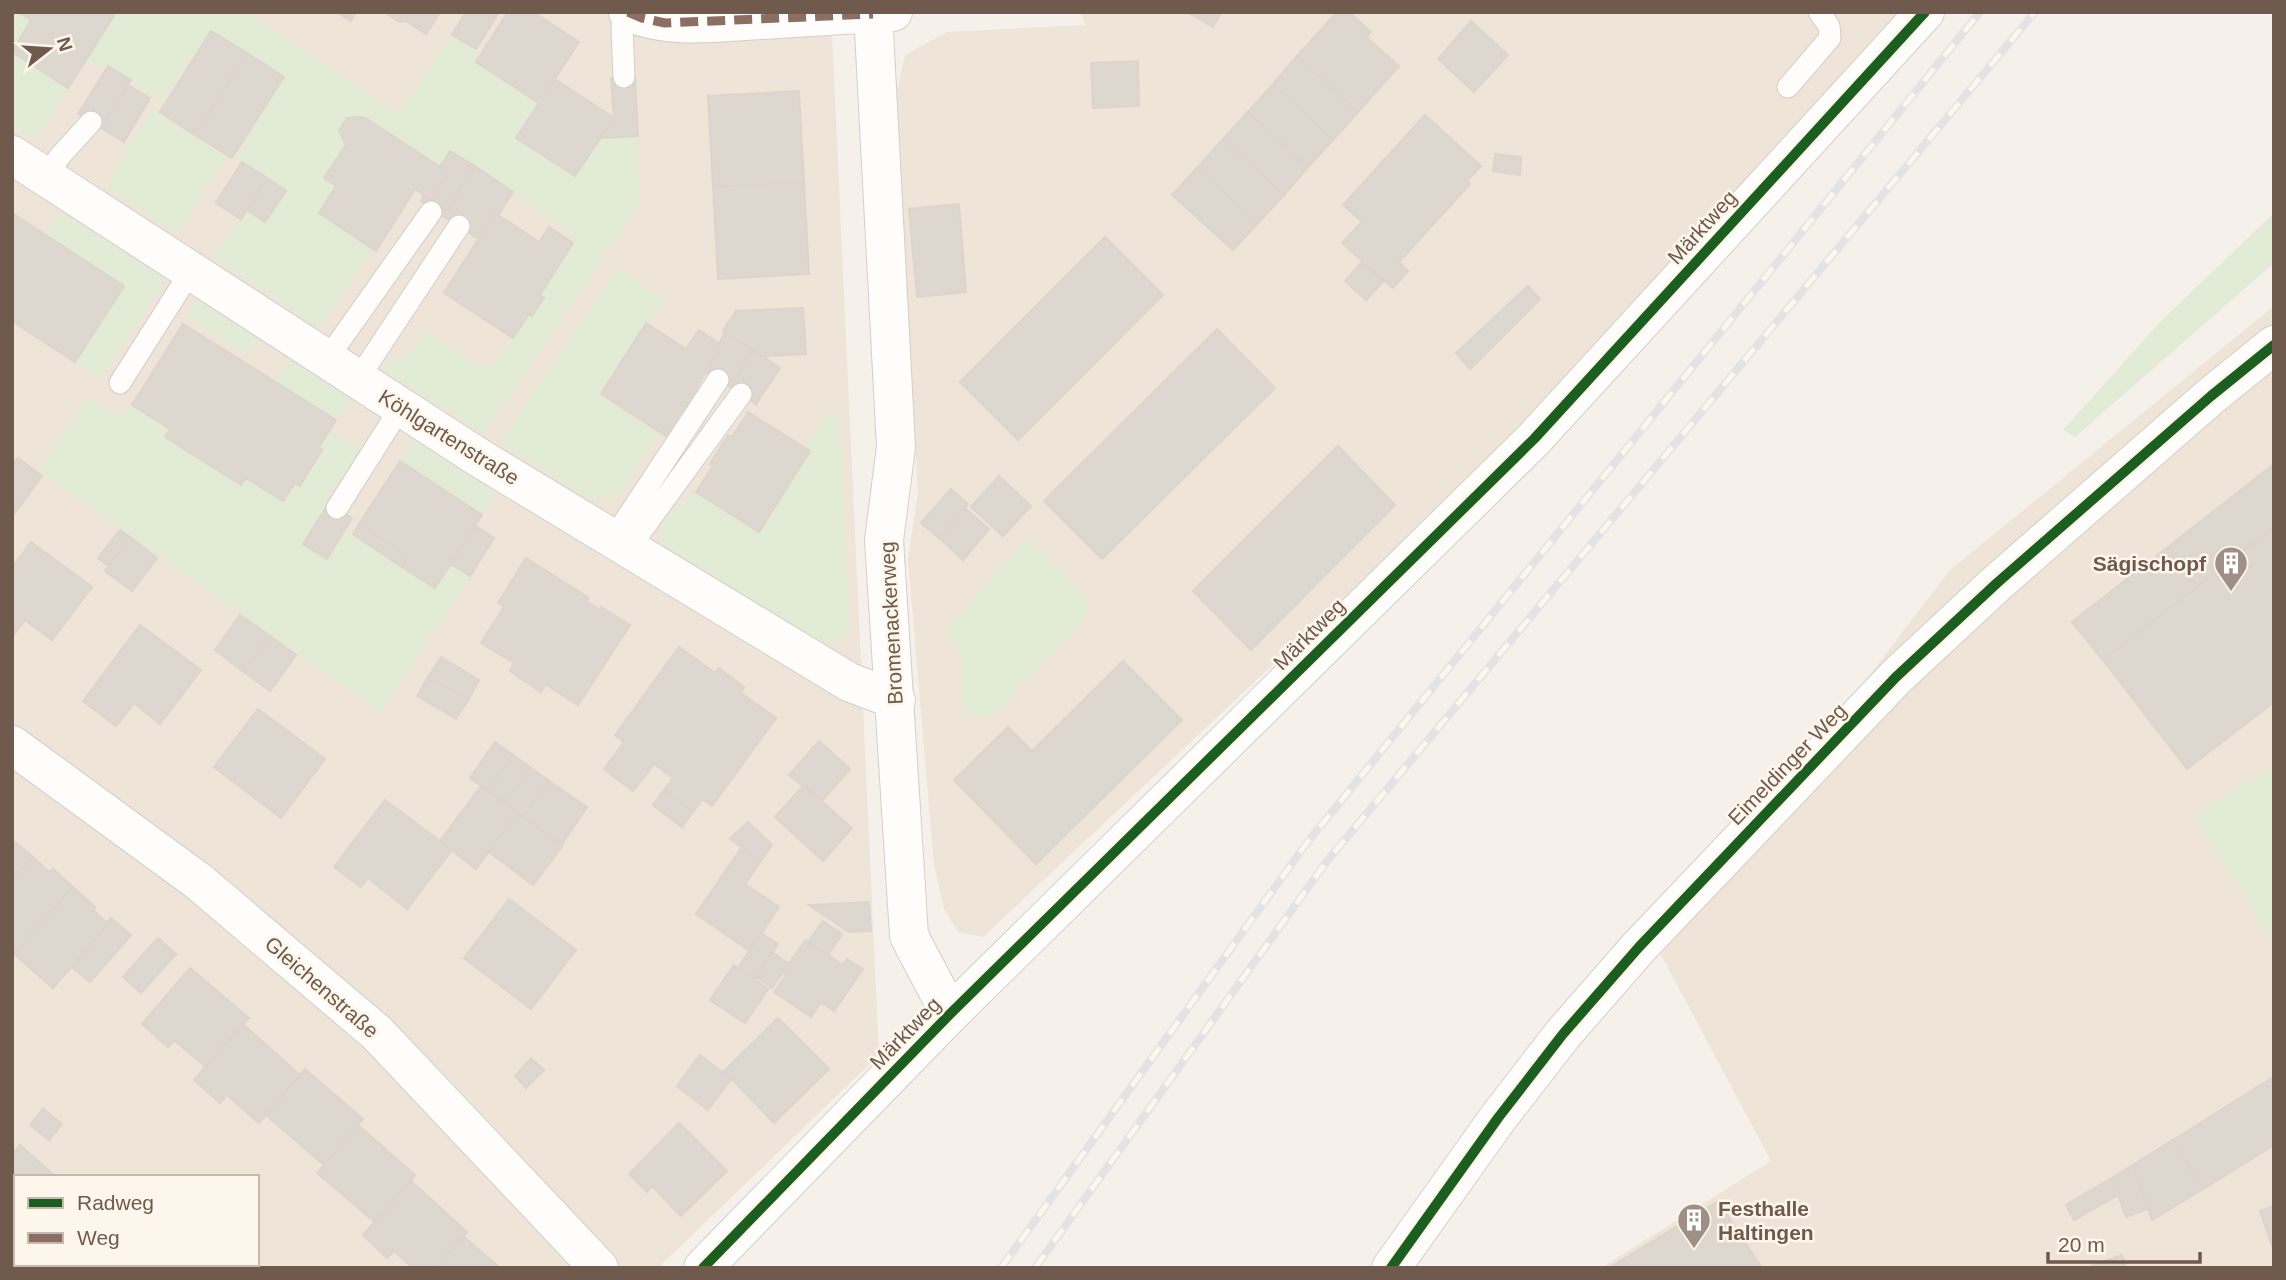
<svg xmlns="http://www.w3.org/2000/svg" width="2286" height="1280" font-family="Helvetica,sans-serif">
<rect width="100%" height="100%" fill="#f5f1ea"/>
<path fill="#eee4d8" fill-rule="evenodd" d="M 12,12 L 831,12 L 879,1055 L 658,1268 L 12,1268 ZM 16,1177 L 257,1177 L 257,1264 L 16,1264 Z
M 1080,12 L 1915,12 L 1794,145 L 1447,501 L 983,937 L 958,932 L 944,909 L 934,865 L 908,560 L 918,492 L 896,95 L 905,55 L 947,32 L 1086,25 Z
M 2274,306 L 2274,1268 L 1601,1268 L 1771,1161 L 1659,951 L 1950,570 Z"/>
<path fill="#e2ebd6" d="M 12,12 L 19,12 L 31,20 L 12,49 Z
M 109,12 L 246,12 L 398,114 L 452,35 L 476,49 L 476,62 L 539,103 L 516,138 L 575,176 L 600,138 L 638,136 L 640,203 L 483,434 L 384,370 L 389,361 C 408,357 416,345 426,330 L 478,365 L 489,366 L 499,360 L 529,314 L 532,316 L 544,298 L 540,295 L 577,238 L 513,192 L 451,151 L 440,167 L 364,117 L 347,118 L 339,131 L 346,145 L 324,178 L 336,186 L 319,213 L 372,249 L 319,328 L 213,256 L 247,210 L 265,222 L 285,191 L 236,158 L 283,76 L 211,31 L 162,101 L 108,66 L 84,62 L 113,16 Z
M 12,52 L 68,88 L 35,139 L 12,124 Z
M 151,110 L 229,155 L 176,233 L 106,186 Z
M 61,212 L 166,278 L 100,379 L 75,362 L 123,286 L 45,235 Z
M 2274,213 L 2274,263 L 2075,437 L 2063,430 L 2160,322 Z
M 619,268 L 664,298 L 601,394 L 659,432 L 618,495 C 608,493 602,494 595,503 L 499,442 Z
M 198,297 L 259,337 L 247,355 L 186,315 Z
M 290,358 L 352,398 L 336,420 L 275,381 Z
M 89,397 L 119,417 L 132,405 L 170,429 L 165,437 L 241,485 L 246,478 L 283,501 L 295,483 L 300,486 L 322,450 L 319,447 L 330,430 L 361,449 L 304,543 L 327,558 L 345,530 L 435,588 L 451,564 L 470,576 L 381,712 L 38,470 Z
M 831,409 L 839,414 L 850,632 L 823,644 L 660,543 L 662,538 L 660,522 L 696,492 L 759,532 L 810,452 L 804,448 Z
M 413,439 L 496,493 L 482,515 L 400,461 Z
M 1028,537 L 1086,596 L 1088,615 L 993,716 L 963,714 L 961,658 L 946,630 Z
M 2274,766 L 2274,945 L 2194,815 Z"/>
<path fill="#ded7d0" stroke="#ddd5cd" stroke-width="2" d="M 19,12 L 109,12 L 114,16 L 68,88 L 12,52 L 31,20 Z
M 337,12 L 356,12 L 351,21 Z
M 384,12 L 440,12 L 426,34 L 406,21 L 400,22 Z
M 466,12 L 499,12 L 476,49 L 452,35 Z
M 508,12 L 533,12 L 579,42 L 539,103 L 476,62 Z
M 1187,12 L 1222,12 L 1213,27 Z
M 1337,12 L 1349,12 L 1371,32 L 1366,37 L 1399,66 L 1358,112 L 1297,56 Z
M 1471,21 L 1508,55 L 1474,92 L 1438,59 Z
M 211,31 L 247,53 L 195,135 L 160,112 Z
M 247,53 L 284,77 L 232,158 L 195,135 Z
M 1297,56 L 1358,112 L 1333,140 L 1273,84 Z
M 1138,61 L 1139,106 L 1093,108 L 1091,63 Z
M 108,66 L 131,80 L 101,128 L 78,114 Z
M 635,76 L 638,136 L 600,138 L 614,118 L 611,78 Z
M 555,79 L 614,118 L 575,176 L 516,138 Z
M 1273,84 L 1333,140 L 1308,167 L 1248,112 Z
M 128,85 L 150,98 L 124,142 L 101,128 Z
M 799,91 L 804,182 L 713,187 L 708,96 Z
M 1248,112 L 1308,167 L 1284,195 L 1223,139 Z
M 1425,115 L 1481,166 L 1467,181 L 1470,184 L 1399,262 L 1408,271 L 1393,288 L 1342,243 L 1362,222 L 1343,205 Z
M 364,117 L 448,172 L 431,200 L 415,189 L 376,251 L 319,213 L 336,186 L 324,178 L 346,145 L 339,131 L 347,118 Z
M 1223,139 L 1284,195 L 1258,223 L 1197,168 Z
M 450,151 L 475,166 L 443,216 L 421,201 L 424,196 L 431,200 L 448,172 L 440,167 Z
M 1495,154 L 1521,157 L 1520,175 L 1493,171 Z
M 242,162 L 267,178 L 241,219 L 216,203 Z
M 475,166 L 513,192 L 498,215 L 495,213 L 479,239 L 443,216 Z
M 1197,168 L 1258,223 L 1233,250 L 1172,195 Z
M 267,178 L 286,191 L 265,222 L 247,210 Z
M 804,182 L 809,274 L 718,279 L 713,187 Z
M 959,204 L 966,292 L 917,297 L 909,209 Z
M 12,213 L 124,286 L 75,362 L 12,321 Z
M 495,213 L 539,242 L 549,227 L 573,243 L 540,295 L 544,298 L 537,308 L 532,316 L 529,314 L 513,338 L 444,293 Z
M 1105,237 L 1163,295 L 1018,440 L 960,382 Z
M 1362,262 L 1383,282 L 1366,300 L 1345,281 Z
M 1528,286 L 1540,299 L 1470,369 L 1456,353 Z
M 803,308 L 806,354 L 763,356 L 723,331 L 736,311 Z
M 646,323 L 686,349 L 699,330 L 721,345 L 695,391 L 699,393 L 687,412 L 683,410 L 666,436 L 601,394 Z
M 183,324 L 336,420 L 319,447 L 322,450 L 300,486 L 295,483 L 283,501 L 246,478 L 241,485 L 165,437 L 170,429 L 132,405 Z
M 1217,329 L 1275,388 L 1102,559 L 1044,501 Z
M 725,333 L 753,350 L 730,387 L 707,373 L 711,365 L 709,363 L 721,345 L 719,343 Z
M 753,350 L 780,368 L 756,404 L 730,387 Z
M 748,412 L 810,451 L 759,532 L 696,492 L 713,466 L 710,464 L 728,435 L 732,437 Z
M 1338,446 L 1395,505 L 1251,650 L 1193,591 Z
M 18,458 L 42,476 L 15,513 L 12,511 L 12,466 Z
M 400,461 L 482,515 L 435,588 L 402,567 L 408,556 L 359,524 Z
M 2274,464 L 2274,527 L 2103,660 L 2072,622 Z
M 999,476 L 1031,506 L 1003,536 L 971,507 Z
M 951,489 L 968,504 L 939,538 L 921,523 Z
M 329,503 L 352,518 L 327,559 L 303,544 Z
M 965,508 L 989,529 L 963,560 L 939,538 Z
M 359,524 L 408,556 L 402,567 L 353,534 Z
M 476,526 L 494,538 L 470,576 L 451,564 Z
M 2274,527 L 2274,702 L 2187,769 L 2103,660 Z
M 120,530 L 130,537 L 109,566 L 98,558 Z
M 130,537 L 157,558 L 132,591 L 105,571 Z
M 31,542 L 92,587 L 52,640 L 25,620 L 12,637 L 12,568 Z
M 526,558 L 589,598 L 586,601 L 600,610 L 601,607 L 630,625 L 578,705 L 545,684 L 541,692 L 510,671 L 514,663 L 481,643 L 504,607 L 498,603 Z
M 240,615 L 270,636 L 244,672 L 215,650 Z
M 140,625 L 201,670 L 160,724 L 134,703 L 116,726 L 83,701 Z
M 270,636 L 296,655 L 270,691 L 244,672 Z
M 679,647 L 715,673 L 719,668 L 744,687 L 741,693 L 776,718 L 712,806 L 702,799 L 693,812 L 664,790 L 673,778 L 654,764 L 633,791 L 604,769 L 624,742 L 615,735 Z
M 441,657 L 479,680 L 468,700 L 429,676 Z
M 1123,661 L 1182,720 L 1036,864 L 954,780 L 1008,727 L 1032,751 Z
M 429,676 L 468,700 L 456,719 L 417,696 Z
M 258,709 L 325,759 L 281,818 L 214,767 Z
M 819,741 L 850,769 L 822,801 L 789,775 Z
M 495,742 L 513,755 L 488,791 L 470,778 Z
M 513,755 L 531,768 L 505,804 L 488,791 Z
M 531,768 L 549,781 L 523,817 L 505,804 Z
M 549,781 L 587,807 L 562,844 L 523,817 Z
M 804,785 L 852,828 L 823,861 L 775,817 Z
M 481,786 L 517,812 L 476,869 L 440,841 Z
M 664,790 L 693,812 L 682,827 L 653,805 Z
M 385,800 L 452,850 L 407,909 L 368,878 L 361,887 L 334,867 Z
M 517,812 L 563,845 L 533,885 L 489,852 Z
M 748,822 L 772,845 L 761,861 L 730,839 Z
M 15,842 L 33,857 L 12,880 L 12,845 Z
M 742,847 L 761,861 L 745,884 L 779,907 L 750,951 L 696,914 Z
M 33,857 L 49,872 L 53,869 L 73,887 L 14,954 L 12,953 L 12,880 Z
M 73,887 L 95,907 L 93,910 L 108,924 L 53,988 L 14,954 Z
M 509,899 L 576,950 L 531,1009 L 464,958 Z
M 869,902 L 871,931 L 849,932 L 809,905 Z
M 111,918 L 131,935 L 90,982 L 72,967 L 108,924 L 107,922 Z
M 823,921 L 842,934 L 828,955 L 808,942 Z
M 761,933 L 778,944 L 755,979 L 738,968 Z
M 158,938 L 176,954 L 141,993 L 123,977 Z
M 806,940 L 843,965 L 847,959 L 863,969 L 834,1011 L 821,1002 L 811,1017 L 774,992 L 786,975 L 782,973 Z
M 772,952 L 789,964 L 772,988 L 756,977 Z
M 734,965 L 768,989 L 745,1023 L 710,1000 Z
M 190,968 L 249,1018 L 206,1067 L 174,1040 L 168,1047 L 142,1024 Z
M 778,1018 L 829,1069 L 774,1123 L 724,1071 Z
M 243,1024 L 300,1075 L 259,1123 L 227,1095 L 220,1103 L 194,1080 Z
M 700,1055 L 731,1079 L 708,1110 L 677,1086 Z
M 531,1058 L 544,1070 L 526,1088 L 515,1076 Z
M 305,1069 L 363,1119 L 324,1165 L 266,1115 Z
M 2272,1078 L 2274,1145 L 2203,1189 L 2173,1140 Z
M 43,1109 L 62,1124 L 49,1140 L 30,1125 Z
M 679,1123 L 727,1171 L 681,1216 L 652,1186 L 647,1192 L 629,1174 Z
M 358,1125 L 415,1175 L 375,1222 L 317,1173 Z
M 2173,1140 L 2203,1189 L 2152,1220 L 2133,1165 Z
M 20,1145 L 56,1177 L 16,1177 L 16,1243 L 12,1240 L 12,1155 Z
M 2133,1165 L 2148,1209 L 2126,1217 L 2112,1178 Z
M 2112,1178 L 2118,1195 L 2074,1220 L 2066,1205 Z
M 411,1181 L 467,1232 L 435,1268 L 413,1268 L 394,1251 L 387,1258 L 363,1235 Z
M 1718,1201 L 1762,1268 L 1609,1268 Z
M 2274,1206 L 2274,1251 L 2260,1211 Z
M 463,1236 L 500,1268 L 435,1268 Z
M 2122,1255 L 2126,1268 L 2092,1268 L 2091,1266 Z
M 50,1264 L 120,1264 L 117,1268 L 54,1268 Z
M 120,1264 L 156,1264 L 160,1268 L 117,1268 Z"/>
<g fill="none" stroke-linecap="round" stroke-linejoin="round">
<g stroke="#d4cec8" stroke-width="23">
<path id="service" d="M 624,77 L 622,27 L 626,12
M 1788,87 L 1830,38 L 1829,26 L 1819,12
M 46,177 L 60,156 L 91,122
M 327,359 L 431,212
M 358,379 L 459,226
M 120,383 L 191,271
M 337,508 L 401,407
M 613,539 L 718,380
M 629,548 L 741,394"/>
</g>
<g stroke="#d4cec8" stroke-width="40">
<path id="minor" d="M 628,12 C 670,30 718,22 762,20 C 806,17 849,15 893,12
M 873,12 L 896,447 L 884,540 L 909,936 L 950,1014
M 12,155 L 478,457 L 849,682 L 896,700
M 12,745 L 198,881 L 377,1033 L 599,1268
M 703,1268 L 950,1014 L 1534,439 L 1925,12
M 1391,1268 L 1498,1118 L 1563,1034 L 1639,947 L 1896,677 L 1997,583 L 2211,396 L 2274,345"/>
</g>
<use href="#service" stroke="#fefdfc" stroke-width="21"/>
<use href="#minor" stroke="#fefdfc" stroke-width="38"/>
<g stroke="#e4e2e4" stroke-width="8">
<path id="rail" d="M 1001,1268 L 1306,844 L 1980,12
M 1035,1268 L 1327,861 L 2035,12"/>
</g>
<use href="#rail" stroke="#fdf6eb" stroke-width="5" stroke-dasharray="16" stroke-linecap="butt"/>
<path stroke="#8d6e63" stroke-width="9" stroke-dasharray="18 9" stroke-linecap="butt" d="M 628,12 L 642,18 L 665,23 L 873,14"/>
<g stroke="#fdf6eb" stroke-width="15">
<path id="cycleway" d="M 703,1268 L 950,1014 L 1534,439 L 1925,12
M 1391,1268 L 1498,1118 L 1563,1034 L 1639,947 L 1896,677 L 1997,583 L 2211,396 L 2274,345"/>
</g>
<use href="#cycleway" stroke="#1b5e20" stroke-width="10"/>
</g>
<defs>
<g id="building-pin" transform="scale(1.75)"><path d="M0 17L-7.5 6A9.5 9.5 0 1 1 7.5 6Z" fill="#9f8f84" stroke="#fdf6eb"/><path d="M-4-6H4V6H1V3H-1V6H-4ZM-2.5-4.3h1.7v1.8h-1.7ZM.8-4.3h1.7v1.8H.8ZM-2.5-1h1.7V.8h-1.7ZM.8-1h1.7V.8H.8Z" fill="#fff"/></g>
</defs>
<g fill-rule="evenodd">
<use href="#building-pin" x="2231" y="563"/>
<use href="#building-pin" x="1694" y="1220"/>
</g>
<g text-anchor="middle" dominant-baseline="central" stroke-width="5" stroke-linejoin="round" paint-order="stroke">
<g font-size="21" fill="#705a4d" stroke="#fdf6eb">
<text transform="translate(1702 227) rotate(-48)">Märktweg</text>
<text transform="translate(449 437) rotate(32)">Köhlgartenstraße</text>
<text transform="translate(891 623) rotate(-93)">Bromenackerweg</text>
<text transform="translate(1309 634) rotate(-45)">Märktweg</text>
<text transform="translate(1787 764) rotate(-46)">Eimeldinger Weg</text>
<text transform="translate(322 987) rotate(41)">Gleichenstraße</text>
<text transform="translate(905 1033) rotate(-46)">Märktweg</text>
</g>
<g font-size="21" font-weight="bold" fill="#705a4d" stroke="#fdf6eb" text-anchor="end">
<text x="2206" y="563">Sägischopf</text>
<text x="1718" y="1208" text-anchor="start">Festhalle<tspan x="1718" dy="24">Haltingen</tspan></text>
</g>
</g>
<rect width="2286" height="1280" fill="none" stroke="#705a4d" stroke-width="28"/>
<rect x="14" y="1175" width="245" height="91" fill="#fdf6eb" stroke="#c5b8ac" stroke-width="2"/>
<rect x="28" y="1198" width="35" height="10" fill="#1b5e20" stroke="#c5b8ac" stroke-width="2"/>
<text x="77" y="1210" font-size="21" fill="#705a4d">Radweg</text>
<rect x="28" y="1233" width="35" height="10" fill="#8d6e63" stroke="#c5b8ac" stroke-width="2"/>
<text x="77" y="1245" font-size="21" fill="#705a4d">Weg</text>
<g transform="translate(49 49) rotate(73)" stroke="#fdf6eb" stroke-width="5" paint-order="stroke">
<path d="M0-5L12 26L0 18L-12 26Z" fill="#705a4d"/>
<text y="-10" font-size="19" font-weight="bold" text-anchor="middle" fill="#705a4d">N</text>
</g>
<path d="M2048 1252v10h152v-10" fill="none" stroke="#705a4d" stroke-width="3.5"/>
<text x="2058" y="1252" font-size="21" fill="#705a4d" stroke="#fdf6eb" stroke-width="5" paint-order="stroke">20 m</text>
</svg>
